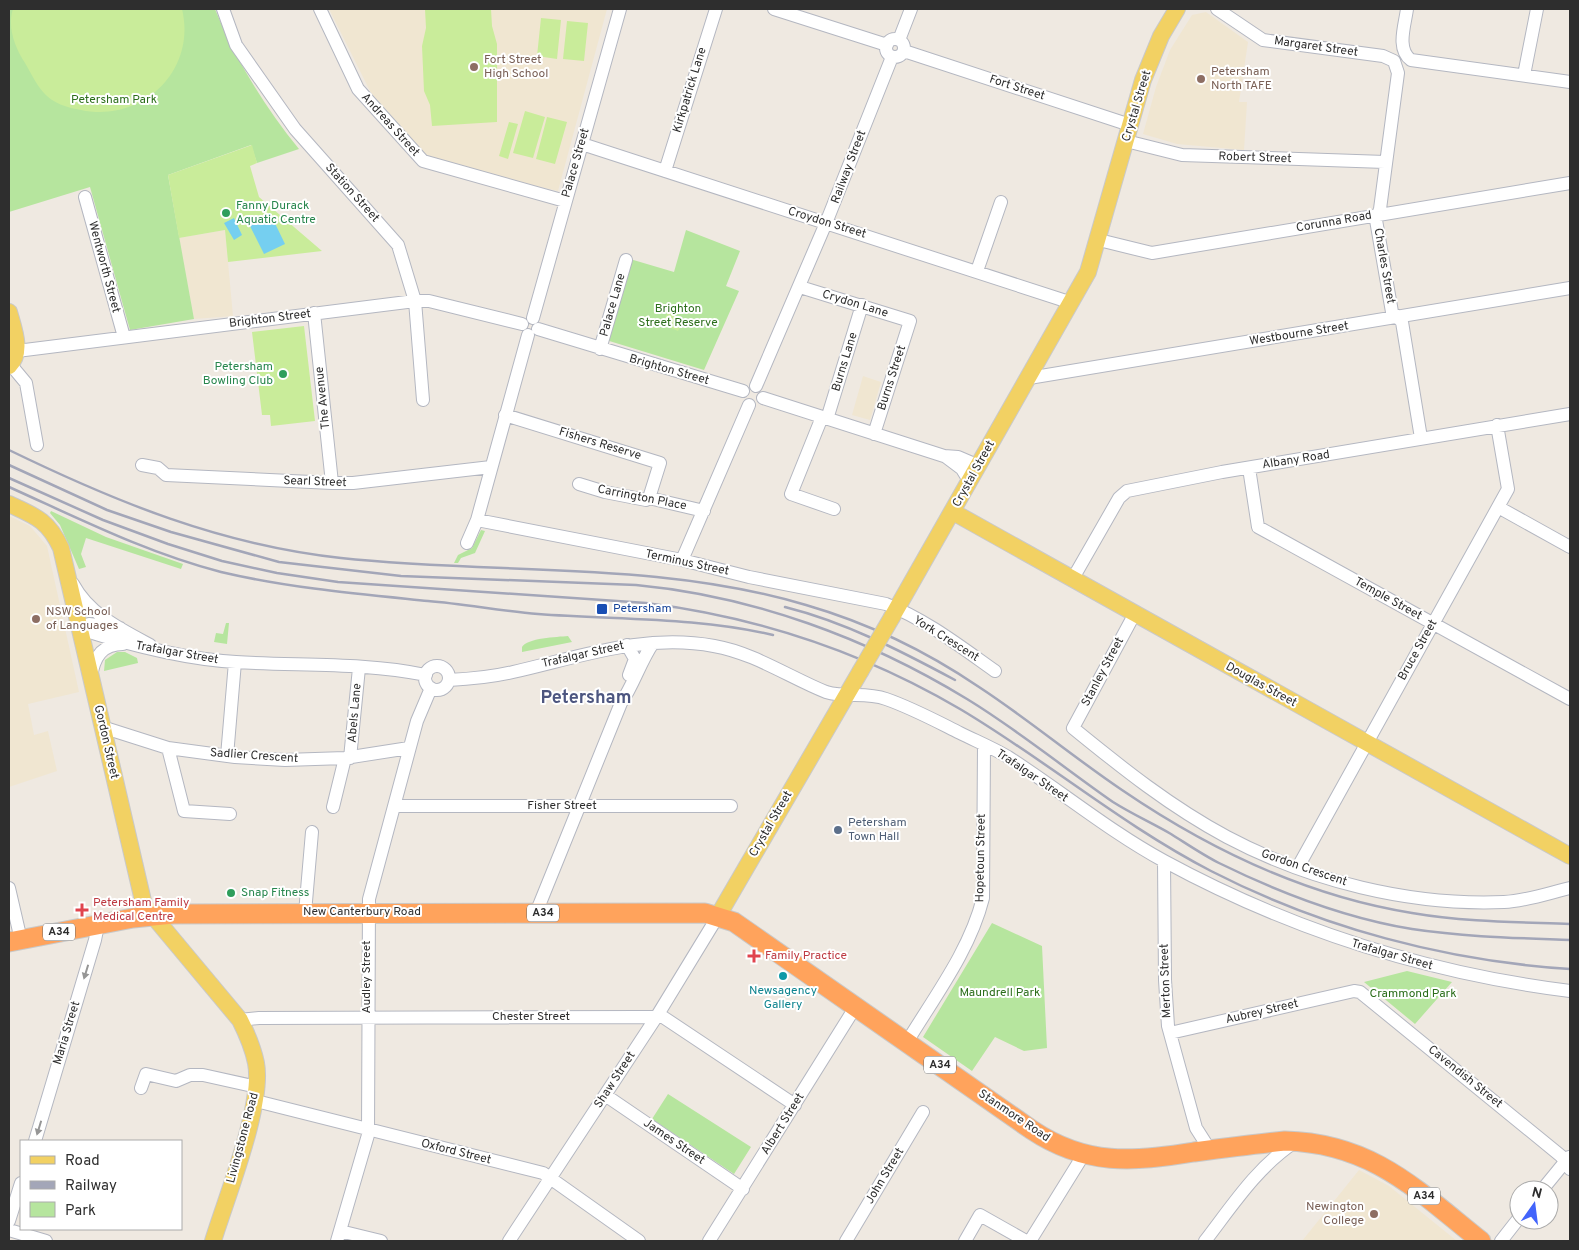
<svg xmlns="http://www.w3.org/2000/svg" width="1579" height="1250" font-family="Overpass,sans-serif">
<rect width="100%" height="100%" fill="#efe9e1"/>
<path fill="#f0e6d1" d="M 329,9 L 607,9 L 558,191 L 428,162 L 381,113 Z
M 1206,12 L 1248,42 L 1239,102 L 1247,102 L 1244,150 L 1177,144 L 1143,134 L 1156,87 L 1170,50 L 1192,15 Z
M 225,230 L 233,316 L 194,319 L 179,238 Z
M 863,376 L 881,382 L 870,420 L 852,415 Z
M 9,516 L 30,526 L 47,546 L 79,692 L 28,704 L 34,735 L 48,731 L 57,771 L 9,787 Z
M 1359,1170 L 1389,1186 L 1457,1241 L 1302,1241 Z"/>
<path fill="#b6e59e" d="M 9,9 L 215,9 C 236,60 264,106 299,149 L 257,163 L 251,145 L 168,175 L 194,319 L 130,330 L 90,187 L 9,212 Z
M 686,230 L 740,251 L 726,286 L 739,291 L 704,370 L 606,340 L 630,259 L 674,272 Z
M 51,511 L 106,537 L 183,564 L 181,569 L 86,538 L 81,554 L 86,567 L 79,569 L 60,525 L 50,513 Z
M 481,530 L 485,531 L 475,553 L 461,558 L 458,563 L 454,563 L 458,555 L 472,548 Z
M 226,623 L 229,623 L 227,644 L 214,642 L 216,633 L 223,634 Z
M 568,636 L 572,642 L 522,652 L 522,647 C 527,638 557,637 568,636 Z
M 117,652 L 125,652 L 137,658 L 138,663 L 104,671 L 105,660 Z
M 992,923 L 1042,946 L 1047,1048 L 1024,1051 L 995,1037 L 972,1071 L 923,1037 Z
M 1407,971 L 1452,982 L 1415,1024 L 1364,982 Z
M 668,1094 L 751,1147 L 734,1174 L 652,1119 Z"/>
<path fill="#c9ec9a" d="M 13,9 L 182,9 C 197,71 142,123 81,110 C 68,108 52,103 43,92 C 36,84 31,73 25,63 C 15,48 7,27 13,9 Z
M 425,9 L 491,9 L 492,26 L 497,44 L 497,122 L 432,126 L 430,105 L 424,91 L 422,46 L 426,28 Z
M 541,18 L 561,20 L 557,59 L 537,56 Z
M 567,21 L 588,23 L 584,61 L 563,59 Z
M 525,111 L 545,117 L 533,158 L 513,153 Z
M 547,117 L 567,122 L 555,164 L 536,159 Z
M 509,122 L 518,124 L 508,159 L 499,156 Z
M 252,145 L 257,163 L 250,166 L 259,197 L 322,251 L 228,262 L 225,230 L 179,238 L 168,175 Z
M 668,312 L 684,320 L 678,331 L 662,324 Z
M 304,326 L 315,421 L 271,426 L 270,415 L 262,415 L 252,332 Z"/>
<path fill="#75cff0" d="M 270,213 L 285,244 L 264,254 L 249,224 Z
M 234,218 L 242,235 L 234,240 L 224,223 Z"/>
<g fill="none" stroke-linecap="round" stroke-linejoin="round">
<g stroke="#b4b7c1" stroke-width="14">
<path id="minor" d="M 223,9 L 236,45 L 295,129 L 398,245 L 415,301 L 423,400
M 320,9 L 358,89 L 423,161 L 565,201
M 774,9 L 887,45
M 1217,9 L 1263,40 L 1383,56 L 1394,61 L 1398,73 L 1380,209 L 1376,220 L 1392,312 L 1402,322 L 1421,438
M 1407,9 C 1405,25 1396,49 1411,60 L 1570,82
M886 48a9 9 0 1 1 18 0a9 9 0 1 1-18 0Z
M 899,40 L 911,9
M 904,51 L 1130,125
M 1524,75 L 1537,9
M 1126,141 L 1182,155 L 1385,162
M 582,144 L 1072,303
M 665,171 L 716,9
M 85,197 L 124,337
M 1099,240 L 1152,253 L 1570,183
M 977,271 L 1001,202
M 800,287 L 910,321 L 874,434
M 314,313 L 332,483
M 533,318 L 620,9
M 538,329 L 743,391
M 600,349 L 626,260
M 17,351 L 415,301 L 429,301 L 522,324
M 11,365 L 26,383 L 37,445
M 1029,378 L 1570,288
M 756,386 L 826,223 L 892,57
M 763,398 L 944,456 L 958,457 L 979,466
M 505,415 L 660,463 L 649,498
M 822,417 L 791,494 L 834,509
M 827,419 L 862,305
M 946,457 L 962,469 L 970,482
M 142,465 L 158,468 L 166,475 L 332,483 L 353,483 L 491,467
M 1249,468 L 1258,527 L 1570,699
M 579,484 L 605,492 L 646,500 L 649,498 L 704,511
M 1498,507 L 1570,547
M 477,520 L 682,560 L 749,577 L 886,604 C 925,619 961,647 995,671
M 467,543 L 477,520 L 528,335
M 682,560 L 749,405
M 1072,580 L 1119,498 L 1127,491 L 1222,472 L 1570,414
M 73,584 C 89,614 120,629 150,645
M 1134,615 L 1073,728 C 1122,768 1171,807 1227,837 C 1310,881 1410,906 1504,902 C 1526,901 1549,893 1570,888
M 120,628 L 89,624 L 80,629 C 130,645 183,659 236,662 C 298,666 364,662 426,675
M 627,645 L 635,659 L 629,675
M425 678a12 12 0 1 1 24 0a12 12 0 1 1-24 0Z
M 91,677 C 94,657 102,644 123,644
M 449,680 C 470,679 492,677 513,672 C 580,657 644,633 714,646 C 754,653 789,677 826,692 C 846,698 866,692 886,699 C 912,708 936,721 960,733 C 976,741 993,748 1008,757 C 1061,791 1109,831 1164,861 C 1293,931 1426,973 1570,991
M 102,727 L 168,748 L 235,757 L 285,760 L 345,758 L 409,748
M 168,748 L 184,811 L 230,814
M 227,756 L 235,662
M 350,758 L 359,668
M 394,806 L 731,806
M 333,807 L 345,758
M 1164,861 L 1165,980 L 1168,1026 L 1196,1128 L 1210,1150
M 1298,867 L 1508,489 L 1497,425
M 9,888 L 21,940
M 305,913 L 312,832
M 536,913 L 621,703 C 634,684 640,662 653,643
M 240,1020 L 259,1018 L 646,1017 L 663,1017 L 795,1105
M 1170,1033 L 1354,991 L 1360,992 L 1561,1156 L 1570,1169
M 907,1042 C 935,996 970,950 983,898 L 984,745
M 141,1088 L 146,1074 L 176,1081 L 190,1075 L 203,1075 L 257,1087
M 605,1095 L 743,1189
M 256,1101 L 543,1173 L 639,1241
M 35,1141 L 95,940 L 98,925
M 1542,1190 L 1569,1157
M 9,1221 L 21,1183
M 9,1230 L 46,1241
M 340,1231 L 381,1241
M 337,1241 L 368,1135 L 369,899 L 417,721 L 431,688
M 509,1241 L 657,1016 L 718,916
M 709,1241 L 856,1006
M 846,1241 L 923,1112
M 965,1241 L 980,1215 L 1026,1241
M 1030,1241 L 1084,1154
M 1205,1241 C 1232,1206 1257,1167 1295,1142
M 1501,1241 L 1519,1218"/>
</g>
<g stroke="#c9c9c9" stroke-width="18">
<path id="major" d="M 9,312 C 14,330 23,352 9,366
M 9,504 C 35,516 48,520 61,548 L 144,905 L 240,1020 C 247,1034 253,1048 256,1063 C 264,1105 226,1198 213,1241
M 953,512 L 1570,856
M 892,617 L 1088,272 L 1143,80 L 1161,36 L 1177,9
M 718,916 L 860,672"/>
</g>
<g stroke="#c9c9c9" stroke-width="21">
<path id="highway" d="M 9,942 L 133,918 L 173,914 L 705,913 L 734,922 L 1032,1130 C 1086,1166 1133,1162 1194,1152 C 1224,1148 1255,1144 1285,1141 C 1372,1143 1417,1190 1481,1241"/>
</g>
<use href="#minor" stroke="#fff" stroke-width="12"/>
<use href="#major" stroke="#f2d163" stroke-width="16"/>
<use href="#highway" stroke="#ffa35c" stroke-width="19"/>
<path stroke="#a3a6b8" stroke-width="2.5" d="M 9,450 C 116,502 221,545 341,558 C 496,575 656,560 806,605 C 868,623 926,651 979,687 C 1028,719 1073,757 1122,790 C 1210,850 1306,896 1412,913 C 1464,922 1518,922 1570,924
M 9,465 L 107,510 L 171,532 L 279,562 L 401,576 L 636,585 C 753,596 867,638 967,699 C 1018,730 1064,768 1113,802 C 1132,814 1152,823 1171,834 C 1187,844 1203,855 1219,863 C 1280,893 1345,918 1412,929 C 1465,937 1518,938 1570,940
M 9,478 L 103,520 L 168,544 L 222,561 L 277,573 L 338,582 L 646,603 C 758,617 863,652 960,709 C 1046,760 1122,825 1211,871 C 1322,928 1446,961 1570,969
M 9,487 C 78,518 147,553 221,572 C 289,588 359,594 428,601 C 465,604 501,611 538,614 C 617,620 696,617 773,635
M 785,607 C 845,622 901,651 955,680"/>
<g stroke="#c9c9c9" stroke-width="18" stroke-linecap="butt">
<path id="major-bridge" d="M 860,672 L 892,617"/>
</g>
<use href="#major-bridge" stroke="#f2d163" stroke-width="16"/>
</g>
<defs><path id="oneway-solid" d="M-6-.8H1V-3.2L6.5 0L1 3.2V.8H-6Z" transform="scale(1.25)"/></defs>
<g fill="#969696">
<use href="#oneway-solid" transform="translate(86 972) rotate(107)"/>
<use href="#oneway-solid" transform="translate(39 1128) rotate(107)"/>
</g>
<g fill="#8d6e63" stroke="#fff" stroke-width="2">
<circle cx="474" cy="67" r="5"/>
<circle cx="1201" cy="79" r="5"/>
<circle cx="36" cy="619" r="5"/>
<circle cx="1374" cy="1214" r="5"/>
</g>
<g fill="#2e9e5b" stroke="#fff" stroke-width="2">
<circle cx="226" cy="213" r="5"/>
<circle cx="283" cy="374" r="5"/>
<circle cx="231" cy="893" r="5"/>
</g>
<rect fill="#1a4fb4" stroke="#fff" stroke-width="2" x="596" y="603" width="12" height="12" rx="2.5"/>
<circle fill="#5c6f8a" stroke="#fff" stroke-width="2" cx="838" cy="830" r="5"/>
<g fill="#e0444e" stroke="#fff" stroke-width="2">
<path d="M79.5 902.5h5v5h5v5h-5v5h-5v-5h-5v-5h5z"/>
<path d="M751.5 948.5h5v5h5v5h-5v5h-5v-5h-5v-5h5z"/>
</g>
<circle fill="#0f9aa8" stroke="#fff" stroke-width="2" cx="783" cy="976" r="5"/>
<g text-anchor="middle" dominant-baseline="central" stroke-width="4" stroke-linejoin="round" paint-order="stroke">
<g fill="#fff" stroke="#6d6d6d" stroke-width="1">
<rect x="527" y="904.5" width="32" height="17" rx="4"/>
<rect x="43" y="923.5" width="32" height="17" rx="4"/>
<rect x="924" y="1056.5" width="32" height="17" rx="4"/>
<rect x="1408" y="1187.5" width="32" height="17" rx="4"/>
</g>
<g font-size="11" font-weight="bold" fill="#2e2e2e">
<text x="543" y="913">A34</text>
<text x="59" y="932">A34</text>
<text x="940" y="1065">A34</text>
<text x="1424" y="1196">A34</text>
</g>
<g font-size="12" fill="#2e2e2e" stroke="#fff">
<text transform="translate(1316 47) rotate(8)">Margaret Street</text>
<text transform="translate(1017 88) rotate(18)">Fort Street</text>
<text transform="translate(690 90) rotate(-73)">Kirkpatrick Lane</text>
<text transform="translate(1137 106) rotate(-73)">Crystal Street</text>
<text transform="translate(390 125) rotate(48)">Andreas Street</text>
<text transform="translate(1255 158) rotate(2)">Robert Street</text>
<text transform="translate(576 163) rotate(-74)">Palace Street</text>
<text transform="translate(849 167) rotate(-69)">Railway Street</text>
<text transform="translate(352 193) rotate(48)">Station Street</text>
<text transform="translate(1334 222) rotate(-10)">Corunna Road</text>
<text transform="translate(827 223) rotate(17)">Croydon Street</text>
<text transform="translate(1384 266) rotate(80)">Charles Street</text>
<text transform="translate(104 267) rotate(75)">Wentworth Street</text>
<text transform="translate(855 304) rotate(17)">Crydon Lane</text>
<text transform="translate(613 305) rotate(-74)">Palace Lane</text>
<text transform="translate(270 319) rotate(-7)">Brighton Street</text>
<text transform="translate(1299 334) rotate(-9)">Westbourne Street</text>
<text transform="translate(845 362) rotate(-73)">Burns Lane</text>
<text transform="translate(669 370) rotate(16)">Brighton Street</text>
<text transform="translate(892 378) rotate(-72)">Burns Street</text>
<text transform="translate(323 398) rotate(-96)">The Avenue</text>
<text transform="translate(600 444) rotate(17)">Fishers Reserve</text>
<text transform="translate(1296 460) rotate(-9)">Albany Road</text>
<text transform="translate(974 474) rotate(-61)">Crystal Street</text>
<text transform="translate(315 482) rotate(2)">Searl Street</text>
<text transform="translate(642 498) rotate(11)">Carrington Place</text>
<text transform="translate(687 563) rotate(12)">Terminus Street</text>
<text transform="translate(1388 599) rotate(29)">Temple Street</text>
<text transform="translate(946 639) rotate(32)">York Crescent</text>
<text transform="translate(1418 650) rotate(-61)">Bruce Street</text>
<text transform="translate(177 653) rotate(10)">Trafalgar Street</text>
<text transform="translate(583 655) rotate(-13)">Trafalgar Street</text>
<text transform="translate(1103 672) rotate(-62)">Stanley Street</text>
<text transform="translate(1261 685) rotate(29)">Douglas Street</text>
<text transform="translate(355 713) rotate(-85)">Abels Lane</text>
<text transform="translate(106 742) rotate(77)">Gordon Street</text>
<text transform="translate(254 756) rotate(4)">Sadlier Crescent</text>
<text transform="translate(1032 776) rotate(34)">Trafalgar Street</text>
<text x="562" y="806">Fisher Street</text>
<text transform="translate(771 824) rotate(-60)">Crystal Street</text>
<text transform="translate(981 858) rotate(-89)">Hopetoun Street</text>
<text transform="translate(1304 868) rotate(19)">Gordon Crescent</text>
<text x="362" y="912">New Canterbury Road</text>
<text transform="translate(1392 955) rotate(16)">Trafalgar Street</text>
<text transform="translate(367 977) rotate(-90)">Audley Street</text>
<text transform="translate(1166 981) rotate(-92)">Merton Street</text>
<text transform="translate(1262 1012) rotate(-13)">Aubrey Street</text>
<text x="531" y="1017">Chester Street</text>
<text transform="translate(67 1033) rotate(-73)">Maria Street</text>
<text transform="translate(1465 1077) rotate(39)">Cavendish Street</text>
<text transform="translate(615 1080) rotate(-57)">Shaw Street</text>
<text transform="translate(1014 1116) rotate(34)">Stanmore Road</text>
<text transform="translate(783 1124) rotate(-58)">Albert Street</text>
<text transform="translate(243 1138) rotate(-75)">Livingstone Road</text>
<text transform="translate(674 1142) rotate(34)">James Street</text>
<text transform="translate(456 1152) rotate(14)">Oxford Street</text>
<text transform="translate(885 1176) rotate(-59)">John Street</text>
</g>
<g font-size="12" fill="#785e54" stroke="#fff" text-anchor="start">
<text x="484" y="60">Fort Street<tspan x="484" dy="14">High School</tspan></text>
<text x="1211" y="72">Petersham<tspan x="1211" dy="14">North TAFE</tspan></text>
<text x="46" y="612">NSW School<tspan x="46" dy="14">of Languages</tspan></text>
<text x="1364" y="1207" text-anchor="end">Newington<tspan x="1364" dy="14">College</tspan></text>
</g>
<g font-size="12" fill="#2c6e1b" stroke="#fff">
<text x="114" y="100">Petersham Park</text>
<text x="678" y="309">Brighton<tspan x="678" dy="14">Street Reserve</tspan></text>
<text x="1000" y="993">Maundrell Park</text>
<text x="1413" y="994">Crammond Park</text>
</g>
<g font-size="12" fill="#27864d" stroke="#fff" text-anchor="start">
<text x="236" y="206">Fanny Durack<tspan x="236" dy="14">Aquatic Centre</tspan></text>
<text x="273" y="367" text-anchor="end">Petersham<tspan x="273" dy="14">Bowling Club</tspan></text>
<text x="241" y="893">Snap Fitness</text>
</g>
<g font-size="12" fill="#164399" stroke="#fff" text-anchor="start">
<text x="613" y="609">Petersham</text>
</g>
<g font-size="12" fill="#4e5e75" stroke="#fff" text-anchor="start">
<text x="848" y="823">Petersham<tspan x="848" dy="14">Town Hall</tspan></text>
</g>
<g font-size="12" fill="#be3a42" stroke="#fff" text-anchor="start">
<text x="93" y="903">Petersham Family<tspan x="93" dy="14">Medical Centre</tspan></text>
<text x="765" y="956">Family Practice</text>
</g>
<g font-size="12" fill="#0d838f" stroke="#fff">
<text x="783" y="991">Newsagency<tspan x="783" dy="14">Gallery</tspan></text>
</g>
<g font-size="18" font-weight="bold" fill="#4d5680" stroke="#fff">
<text x="586" y="698">Petersham</text>
</g>
</g>
<rect width="1579" height="1250" fill="none" stroke="#2e2e2e" stroke-width="20"/>
<rect x="20" y="1140" width="162" height="90" fill="#ffffff" stroke="#ababab"/>
<rect x="30" y="1156" width="25" height="8" fill="#f2d163" stroke="#ababab"/>
<text x="65" y="1165" font-size="15" fill="#2e2e2e">Road</text>
<rect x="30" y="1181" width="25" height="8" fill="#a3a6b8" stroke="#ababab"/>
<text x="65" y="1190" font-size="15" fill="#2e2e2e">Railway</text>
<rect x="30" y="1202" width="25" height="15" fill="#b6e59e" stroke="#ababab"/>
<text x="65" y="1215" font-size="15" fill="#2e2e2e">Park</text>
<g transform="translate(1534 1205) rotate(14)"><circle r="24" fill="#ffffff" stroke="#ababab"/>
<path d="M0-4L9 19L0 12L-9 19Z" fill="#4264fb"/>
<text y="-8" font-size="14" font-weight="bold" text-anchor="middle" fill="#2e2e2e">N</text>
</g>
</svg>
